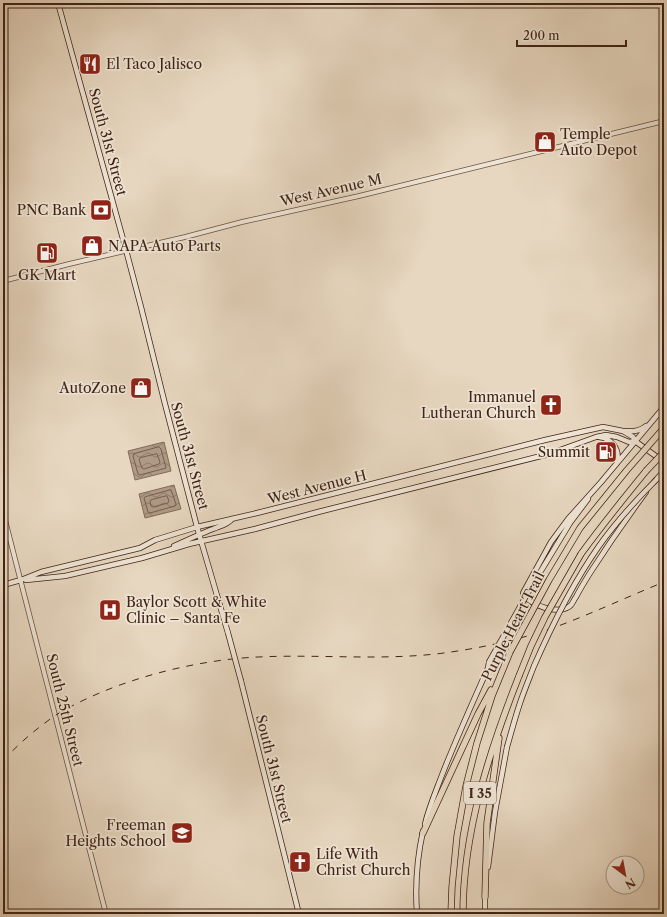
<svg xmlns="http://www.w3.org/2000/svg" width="667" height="917" font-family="'Libre Caslon Text',serif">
<defs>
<pattern id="water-waves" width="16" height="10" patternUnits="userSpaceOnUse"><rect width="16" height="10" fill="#ae9a86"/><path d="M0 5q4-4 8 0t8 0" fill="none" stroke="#8f7d6c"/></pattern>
</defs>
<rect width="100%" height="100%" fill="#e7d7c0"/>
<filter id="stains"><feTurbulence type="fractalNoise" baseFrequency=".005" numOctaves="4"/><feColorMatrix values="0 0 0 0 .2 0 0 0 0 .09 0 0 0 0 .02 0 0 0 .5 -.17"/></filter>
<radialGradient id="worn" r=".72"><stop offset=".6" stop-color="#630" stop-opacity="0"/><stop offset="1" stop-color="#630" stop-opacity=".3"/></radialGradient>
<path fill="url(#water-waves)" stroke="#826a58" d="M 164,442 L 171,471 L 135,480 L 128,451 Z
M 174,485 L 181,509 L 145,518 L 139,494 Z"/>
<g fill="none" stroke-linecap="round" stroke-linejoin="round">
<path stroke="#775e4d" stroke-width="1" d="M 159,447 L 161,449 L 166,468 L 140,475 L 138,474 L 133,456 L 134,454 Z
M 157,454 L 160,462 L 159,464 L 144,469 L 142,468 L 139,460 L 140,458 Z
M 171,490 L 176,504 L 175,506 L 150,513 L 148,512 L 144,498 L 145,497 Z
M 167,496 L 169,501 L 168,503 L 153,507 L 151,506 L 150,502 L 151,500 Z"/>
<g stroke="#6a503f" stroke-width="5.5">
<path id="tertiary" d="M 3,281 L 69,264 L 185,237 L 242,222 L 359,196 L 664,121
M 3,512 L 106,914"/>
</g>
<g stroke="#402314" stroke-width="6">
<path id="secondary" d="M 58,3 L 126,250 L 141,307 L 165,404 L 197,527 L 228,633
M 625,431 C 633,432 640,431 646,426
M 599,437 C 611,438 620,449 617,461
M 603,480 L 568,519 L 551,542 L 523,593 C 529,606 561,616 571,605 C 573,603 574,599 576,597 C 580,589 585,581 590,573 C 608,545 626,519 646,492
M 602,481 L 664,407
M 654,482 L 664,471
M 174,546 C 187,540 200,534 213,529 C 220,526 227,525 232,519
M 26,580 L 65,576 L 142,558 L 189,544 L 255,529 L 318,512 L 549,454 L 596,437 L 606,435 L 617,437 L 629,442 L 635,441
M 3,585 L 21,580 L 41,572 L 140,548 L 155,540 L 197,527 L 257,513 L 545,440 L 603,427 L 623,431 L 633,437 L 635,441 L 664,462
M 530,589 L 570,523 L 588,499
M 241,681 L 299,914
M 425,824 C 429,807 436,791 442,775 C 456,739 472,704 488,668 L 489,662
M 488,867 L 495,812 L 507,747
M 485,894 L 485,908 L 486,914
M 417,914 C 415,886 417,858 423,831"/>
</g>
<g stroke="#402314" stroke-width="7">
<path id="motorway" d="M 581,554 C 602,525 624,498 646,471
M 423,833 L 478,714 L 491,690
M 485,897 L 487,823 L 499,738
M 451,914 L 452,887 L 457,836 L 466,786 L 477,743 L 492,696 L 510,652
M 463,914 C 463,832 489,752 519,676"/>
</g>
<use href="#tertiary" stroke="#efe5d6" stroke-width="4"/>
<use href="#secondary" stroke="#efe5d6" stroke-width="4.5"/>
<use href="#motorway" stroke="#e7d7c0" stroke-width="5.5"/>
<path stroke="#402314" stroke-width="1" stroke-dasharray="7 7" stroke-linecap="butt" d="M 3,761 C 18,744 37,728 56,715 C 112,681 192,660 258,657 C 320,654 382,661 444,653 C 481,648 518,640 553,628 C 591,614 627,597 664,582"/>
<g stroke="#402314" stroke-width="6" stroke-linecap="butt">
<path id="secondary-bridge" d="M 228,633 L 241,681
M 489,662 L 530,589
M 507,747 C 511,733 515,718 520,703 C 524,691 529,679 534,666 C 552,625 573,583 599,546 C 616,522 636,500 657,479"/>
</g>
<g stroke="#402314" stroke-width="7" stroke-linecap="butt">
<path id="motorway-bridge" d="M 646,471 L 664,452
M 510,652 L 549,580 L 580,528 L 627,470 L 663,429
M 519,676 L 531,646 L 545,617 L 581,554"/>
</g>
<use href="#secondary-bridge" stroke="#efe5d6" stroke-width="4.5"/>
<use href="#motorway-bridge" stroke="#e7d7c0" stroke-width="5.5"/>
</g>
<defs>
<g id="restaurant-square" transform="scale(1.15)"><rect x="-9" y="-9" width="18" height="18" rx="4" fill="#8f2418" stroke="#efe5d6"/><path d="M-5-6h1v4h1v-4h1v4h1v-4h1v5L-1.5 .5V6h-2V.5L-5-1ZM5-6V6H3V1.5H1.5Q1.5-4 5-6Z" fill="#fff"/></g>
<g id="shop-square" transform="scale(1.15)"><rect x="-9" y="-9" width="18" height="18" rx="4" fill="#8f2418" stroke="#efe5d6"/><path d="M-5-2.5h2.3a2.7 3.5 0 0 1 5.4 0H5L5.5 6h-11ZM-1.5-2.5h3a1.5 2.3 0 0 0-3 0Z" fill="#fff"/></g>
<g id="bank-square" transform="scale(1.15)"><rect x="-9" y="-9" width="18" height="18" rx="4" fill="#8f2418" stroke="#efe5d6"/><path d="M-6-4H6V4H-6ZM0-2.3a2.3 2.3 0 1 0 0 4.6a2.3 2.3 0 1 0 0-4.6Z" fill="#fff"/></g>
<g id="fuel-square" transform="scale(1.15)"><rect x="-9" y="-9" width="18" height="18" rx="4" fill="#8f2418" stroke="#efe5d6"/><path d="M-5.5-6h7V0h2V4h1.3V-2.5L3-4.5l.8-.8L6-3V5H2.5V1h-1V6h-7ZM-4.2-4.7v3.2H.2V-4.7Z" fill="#fff"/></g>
<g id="church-square" transform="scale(1.15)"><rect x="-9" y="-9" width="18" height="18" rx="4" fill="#8f2418" stroke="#efe5d6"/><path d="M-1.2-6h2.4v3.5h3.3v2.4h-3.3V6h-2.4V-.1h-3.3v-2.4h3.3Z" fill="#fff"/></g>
<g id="hospital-square" transform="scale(1.15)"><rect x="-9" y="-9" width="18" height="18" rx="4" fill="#8f2418" stroke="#efe5d6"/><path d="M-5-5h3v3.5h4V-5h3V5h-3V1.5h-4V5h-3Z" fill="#fff"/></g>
<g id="school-square" transform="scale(1.15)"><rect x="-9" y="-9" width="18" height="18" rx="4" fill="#8f2418" stroke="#efe5d6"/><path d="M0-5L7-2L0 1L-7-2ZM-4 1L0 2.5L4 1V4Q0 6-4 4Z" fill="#fff"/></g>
</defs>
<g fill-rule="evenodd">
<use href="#restaurant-square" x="90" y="64"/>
<use href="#shop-square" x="545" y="142"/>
<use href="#bank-square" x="101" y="210"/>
<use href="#shop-square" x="92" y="246"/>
<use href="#fuel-square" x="47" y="253"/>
<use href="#shop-square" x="141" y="388"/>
<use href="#church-square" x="551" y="405"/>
<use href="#fuel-square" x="606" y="452"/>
<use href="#hospital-square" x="110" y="610"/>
<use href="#school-square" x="182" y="833"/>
<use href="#church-square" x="300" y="862"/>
</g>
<g text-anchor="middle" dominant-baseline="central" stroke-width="3.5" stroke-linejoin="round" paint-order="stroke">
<rect fill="#efe5d6" stroke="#745d4e" stroke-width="1" x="464" y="782" width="32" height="22" rx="3"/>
<g font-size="13" font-weight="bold" fill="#402314">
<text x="480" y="793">I 35</text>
</g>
<g font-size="14" fill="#402314" stroke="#efe5d6" text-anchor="start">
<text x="106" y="64">El Taco Jalisco</text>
<text x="560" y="134">Temple<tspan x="560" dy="16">Auto Depot</tspan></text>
<text x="86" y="210" text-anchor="end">PNC Bank</text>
<text x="108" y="246">NAPA Auto Parts</text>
<text x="47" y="275" text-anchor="middle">GK Mart</text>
<text x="126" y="388" text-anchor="end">AutoZone</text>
<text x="536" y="397" text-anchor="end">Immanuel<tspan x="536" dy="16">Lutheran Church</tspan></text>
<text x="590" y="452" text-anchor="end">Summit</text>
<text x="126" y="602">Baylor Scott &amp; White<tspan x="126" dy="16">Clinic – Santa Fe</tspan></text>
<text x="166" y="825" text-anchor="end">Freeman<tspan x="166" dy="16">Heights School</tspan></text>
<text x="316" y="854">Life With<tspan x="316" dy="16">Christ Church</tspan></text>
</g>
<g font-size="14" fill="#402314" stroke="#efe5d6">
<text transform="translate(108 142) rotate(75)">South 31st Street</text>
<text transform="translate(331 190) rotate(-13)">West Avenue M</text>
<text transform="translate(190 456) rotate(75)">South 31st Street</text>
<text transform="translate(317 487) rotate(-14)">West Avenue H</text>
<text transform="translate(513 626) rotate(-63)">Purple Heart Trail</text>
<text transform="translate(65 710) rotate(76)">South 25th Street</text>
<text transform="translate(274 769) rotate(76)">South 31st Street</text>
</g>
</g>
<rect width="667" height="917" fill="none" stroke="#e7d7c0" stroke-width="16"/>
<rect x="4" y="4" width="659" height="909" fill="none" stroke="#402314" stroke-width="2"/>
<rect x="8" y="8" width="651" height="901" fill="none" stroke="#402314"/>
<g transform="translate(625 875) rotate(148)"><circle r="19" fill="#efe5d6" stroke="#a99788"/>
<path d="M0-3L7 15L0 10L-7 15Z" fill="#8f2418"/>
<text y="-6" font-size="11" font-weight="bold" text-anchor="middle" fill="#402314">N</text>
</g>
<path d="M517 40v6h109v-6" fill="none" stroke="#402314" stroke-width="2"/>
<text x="523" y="40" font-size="12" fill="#402314" stroke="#efe5d6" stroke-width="3" paint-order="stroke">200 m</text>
<rect width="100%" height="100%" filter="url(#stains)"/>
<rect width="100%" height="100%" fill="url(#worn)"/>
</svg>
